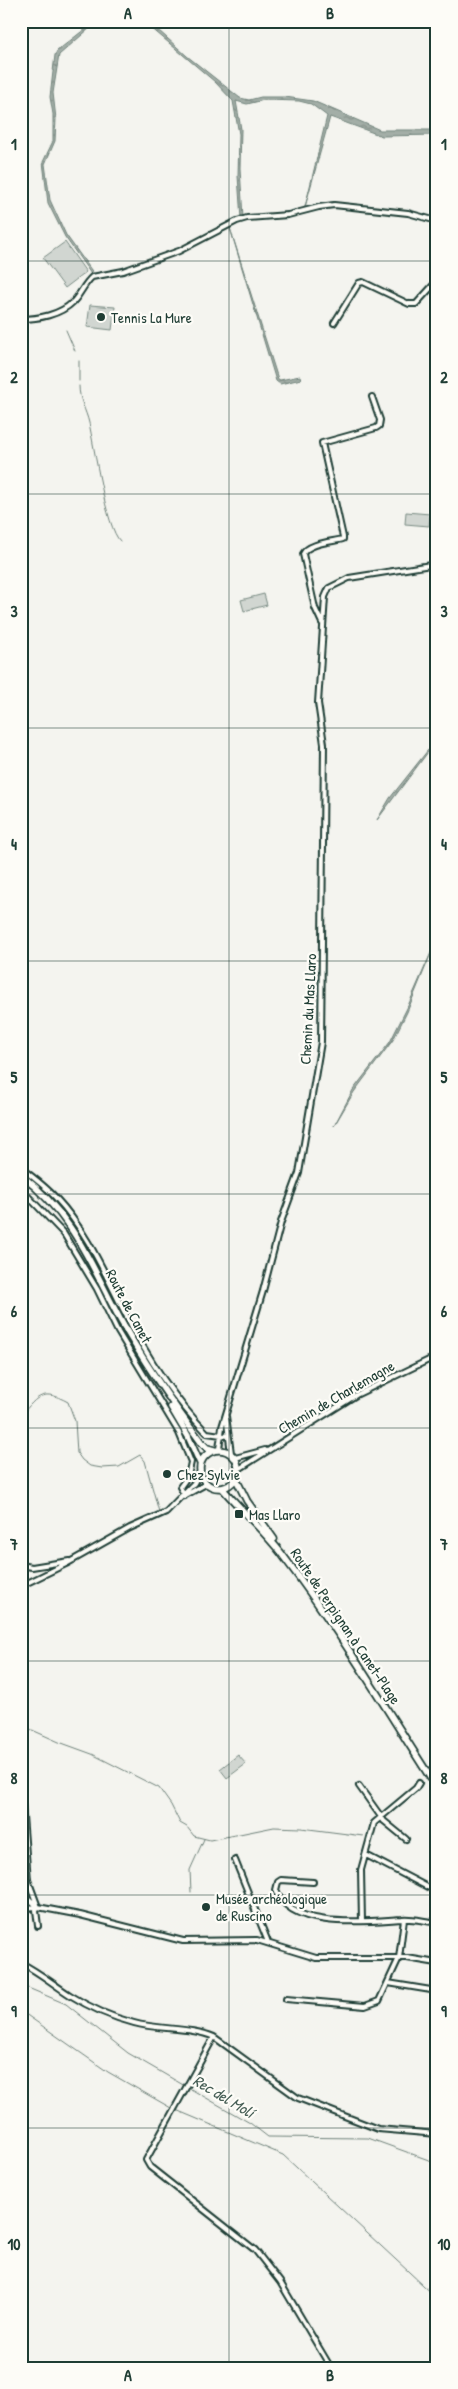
<svg xmlns="http://www.w3.org/2000/svg" width="458" height="2389" font-family="'Patrick Hand',sans-serif">
<defs>
<pattern id="water-ripples" width="26" height="14" patternUnits="userSpaceOnUse" patternTransform="scale(1.25)"><rect width="26" height="14" fill="#a3aea7"/><path d="M2 4q2-2 4 0t4 0M15 11q2-2 4 0t4 0" fill="none" stroke="#848f89"/></pattern>
</defs>
<rect width="100%" height="100%" fill="#f4f4ef"/>
<filter id="ink" filterUnits="userSpaceOnUse"><feTurbulence type="fractalNoise" baseFrequency=".02" numOctaves="2"/><feDisplacementMap in="SourceGraphic" scale="10" xChannelSelector="R" yChannelSelector="G"/><feConvolveMatrix kernelMatrix="1 2 1 2 8 2 1 2 1" color-interpolation-filters="sRGB"/></filter>
<g filter="url(#ink)">
<path fill="#d1d6d1" stroke="#788a82" d="M 65,242 L 86,272 L 65,288 L 43,258 Z
M 90,305 L 115,307 L 112,330 L 87,327 Z
M 406,512 L 430,514 L 429,526 L 405,524 Z
M 264,594 L 267,605 L 244,611 L 241,600 Z
M 238,1755 L 246,1764 L 227,1778 L 220,1769 Z"/>
<path fill="url(#water-ripples)" stroke="#6e8179" d="M 95,21 L 98,21 L 59,55 L 53,93 L 56,119 L 55,141 L 45,164 L 50,200 L 66,235 L 94,274 L 91,274 L 65,237 L 48,203 L 43,162 L 53,141 L 53,114 L 50,97 L 55,55 L 57,51 Z
M 143,21 L 148,21 L 187,56 L 240,98 L 249,100 L 261,97 L 285,97 L 313,101 L 380,130 L 437,130 L 437,135 L 382,136 L 330,117 L 305,207 L 327,116 L 311,104 L 299,101 L 264,100 L 247,104 L 236,101 L 241,129 L 240,168 L 243,218 L 241,219 L 238,176 L 239,134 L 233,101 L 215,82 Z
M 230,228 L 278,379 L 280,380 L 300,376 L 301,379 L 280,384 L 276,381 Z
M 428,750 L 437,752 L 437,754 L 428,752 L 377,820 L 390,798 Z
M 437,939 L 407,1012 L 393,1040 L 354,1092 L 334,1126 L 353,1090 L 390,1042 L 407,1008 Z"/>
<g fill="none" stroke-linecap="round" stroke-linejoin="round">
<path stroke="#6e8179" stroke-width="1" d="M 66,330 L 75,351
M 79,361 L 79,381
M 79,386 C 79,400 86,410 89,423 C 94,445 106,528 120,541
M 21,1416 C 38,1394 44,1389 68,1402 L 75,1421 L 77,1453 L 82,1460 L 90,1466 L 102,1468 L 119,1467 L 140,1455 L 145,1461 L 159,1512
M 21,1725 L 59,1742 L 92,1754 L 159,1788 L 171,1805 L 180,1823 L 187,1827 L 194,1836 L 210,1840 L 274,1827 L 301,1828 L 363,1836
M 191,1892 L 190,1870 L 204,1839
M 21,1985 L 66,2004 L 128,2053 L 185,2086
M 21,2011 L 108,2072 L 171,2108
M 189,2088 L 250,2123 L 268,2137 L 368,2138 L 437,2163
M 176,2110 L 283,2155 L 437,2298"/>
<g stroke="#1f3d34" stroke-width="8">
<path id="minor" d="M 21,319 C 38,319 60,315 73,302 C 80,295 84,284 92,277 L 123,271 L 179,251 L 237,221 L 247,218 L 288,215 L 319,207 L 334,205 L 408,213 L 437,221
M 334,323 L 359,283 L 363,282 L 409,304 L 416,304 L 437,281
M 322,623 L 315,608 L 303,554 C 308,543 332,542 343,539 L 343,537 L 322,443 L 376,428 L 379,426 L 380,420 L 372,397
M 21,1168 C 33,1177 46,1187 56,1198 C 86,1230 104,1272 124,1311 C 146,1355 173,1398 207,1433 L 228,1436
M 21,1189 L 64,1234 L 97,1289 L 118,1332 L 179,1433 L 191,1462 L 188,1476 L 180,1487 L 185,1496
M 226,1416 L 231,1453
M 219,1449 L 222,1427 L 263,1291 L 281,1222 L 299,1173 L 321,1042 L 324,744 L 318,703 L 325,597 L 329,588 L 349,578 L 437,564
M 235,1458 L 265,1450
M 239,1469 L 356,1395 L 437,1356
M 184,1496 L 206,1484
M 21,1565 L 32,1567 L 69,1561
M 21,1586 L 66,1564 L 130,1528 L 166,1512 L 194,1483 L 200,1472
M 359,1786 L 384,1821 L 406,1839
M 21,1790 L 28,1880 L 38,1907
M 366,1855 L 437,1892
M 235,1860 L 268,1942
M 313,1882 L 281,1880 L 278,1882 L 276,1890 C 290,1931 369,1921 402,1919 C 412,1918 423,1921 433,1922
M 21,1892 L 36,1905
M 21,1908 L 38,1907 L 80,1915 L 183,1941 L 257,1940 L 316,1958 L 407,1958 L 437,1963
M 362,1921 L 361,1870 L 374,1823 L 416,1788 L 419,1783
M 38,1926 L 36,1910 L 38,1907
M 21,1963 C 39,1972 53,1984 70,1995 C 89,2007 111,2017 134,2023 C 158,2030 192,2027 214,2037 L 298,2098 L 378,2129 L 437,2134
M 388,1983 L 437,1991
M 286,1999 L 365,2006 L 379,2001 L 399,1958 L 404,1919
M 214,2037 L 146,2160 L 150,2167 L 255,2250 L 280,2282 L 331,2368"/>
</g>
<g stroke="#1f3d34" stroke-width="9">
<path id="secondary" d="M 21,1175 C 75,1217 90,1264 121,1321 C 145,1364 172,1403 201,1442 L 207,1448 L 214,1450
M 171,1407 L 188,1436 L 200,1463
M200 1469a19 19 0 1 1 38 0a19 19 0 1 1-38 0Z
M 236,1479 L 247,1501 L 274,1539
M 222,1488 C 241,1510 263,1530 281,1553 C 338,1628 386,1709 437,1788"/>
</g>
<use href="#minor" stroke="#fdfcf7" stroke-width="4"/>
<use href="#secondary" stroke="#fdfcf7" stroke-width="5.5"/>
</g>
</g>
<path fill="none" stroke="#1f3d34" stroke-width="1" stroke-opacity="0.55" d="M 229,21 L 229,2368M 21,261 L 437,261M 21,494 L 437,494M 21,728 L 437,728M 21,961 L 437,961M 21,1194 L 437,1194M 21,1428 L 437,1428M 21,1661 L 437,1661M 21,1895 L 437,1895M 21,2128 L 437,2128"/>
<g fill="#1f3d34" stroke="#fdfcf7" stroke-width="2">
<circle cx="101" cy="317" r="5"/>
<circle cx="167" cy="1474" r="5"/>
<rect x="234" y="1509" width="10" height="10" rx="2.5"/>
<circle cx="206" cy="1907" r="5"/>
</g>
<g text-anchor="middle" dominant-baseline="central" stroke-width="4.5" stroke-linejoin="round" paint-order="stroke">
<g font-size="15" fill="#1f3d34" stroke="#fdfcf7" text-anchor="start">
<text x="111" y="317">Tennis La Mure</text>
<text x="177" y="1474">Chez Sylvie</text>
<text x="249" y="1514">Mas Llaro</text>
<text x="216" y="1898">Musée archéologique<tspan x="216" dy="17">de Ruscino</tspan></text>
</g>
<g font-size="15" fill="#1f3d34" stroke="#fdfcf7">
<text transform="translate(308 1009) rotate(-87)">Chemin du Mas Llaro</text>
<text transform="translate(129 1306) rotate(62)">Route de Canet</text>
<text transform="translate(336 1397) rotate(-30)">Chemin de Charlemagne</text>
<text transform="translate(346 1626) rotate(56)">Route de Perpignan à Canet-Plage</text>
</g>
<g font-size="16" font-style="italic" fill="#475f56" stroke="#fdfcf7">
<text transform="translate(224 2096) rotate(31)">Rec del Molí</text>
</g>
</g>
<rect width="458" height="2389" fill="none" stroke="#fdfcf7" stroke-width="55"/>
<rect x="28" y="28" width="402" height="2334" fill="none" stroke="#1f3d34" stroke-width="2"/>
<g font-size="16" text-anchor="middle" font-weight="bold" fill="#1f3d34">
<text x="128" y="19">A</text>
<text x="330" y="19">B</text>
<text x="14" y="150">1</text>
<text x="444" y="150">1</text>
<text x="14" y="383">2</text>
<text x="444" y="383">2</text>
<text x="14" y="617">3</text>
<text x="444" y="617">3</text>
<text x="14" y="850">4</text>
<text x="444" y="850">4</text>
<text x="14" y="1083">5</text>
<text x="444" y="1083">5</text>
<text x="14" y="1317">6</text>
<text x="444" y="1317">6</text>
<text x="14" y="1550">7</text>
<text x="444" y="1550">7</text>
<text x="14" y="1784">8</text>
<text x="444" y="1784">8</text>
<text x="14" y="2017">9</text>
<text x="444" y="2017">9</text>
<text x="14" y="2250">10</text>
<text x="444" y="2250">10</text>
<text x="128" y="2381">A</text>
<text x="330" y="2381">B</text>
</g>
</svg>
